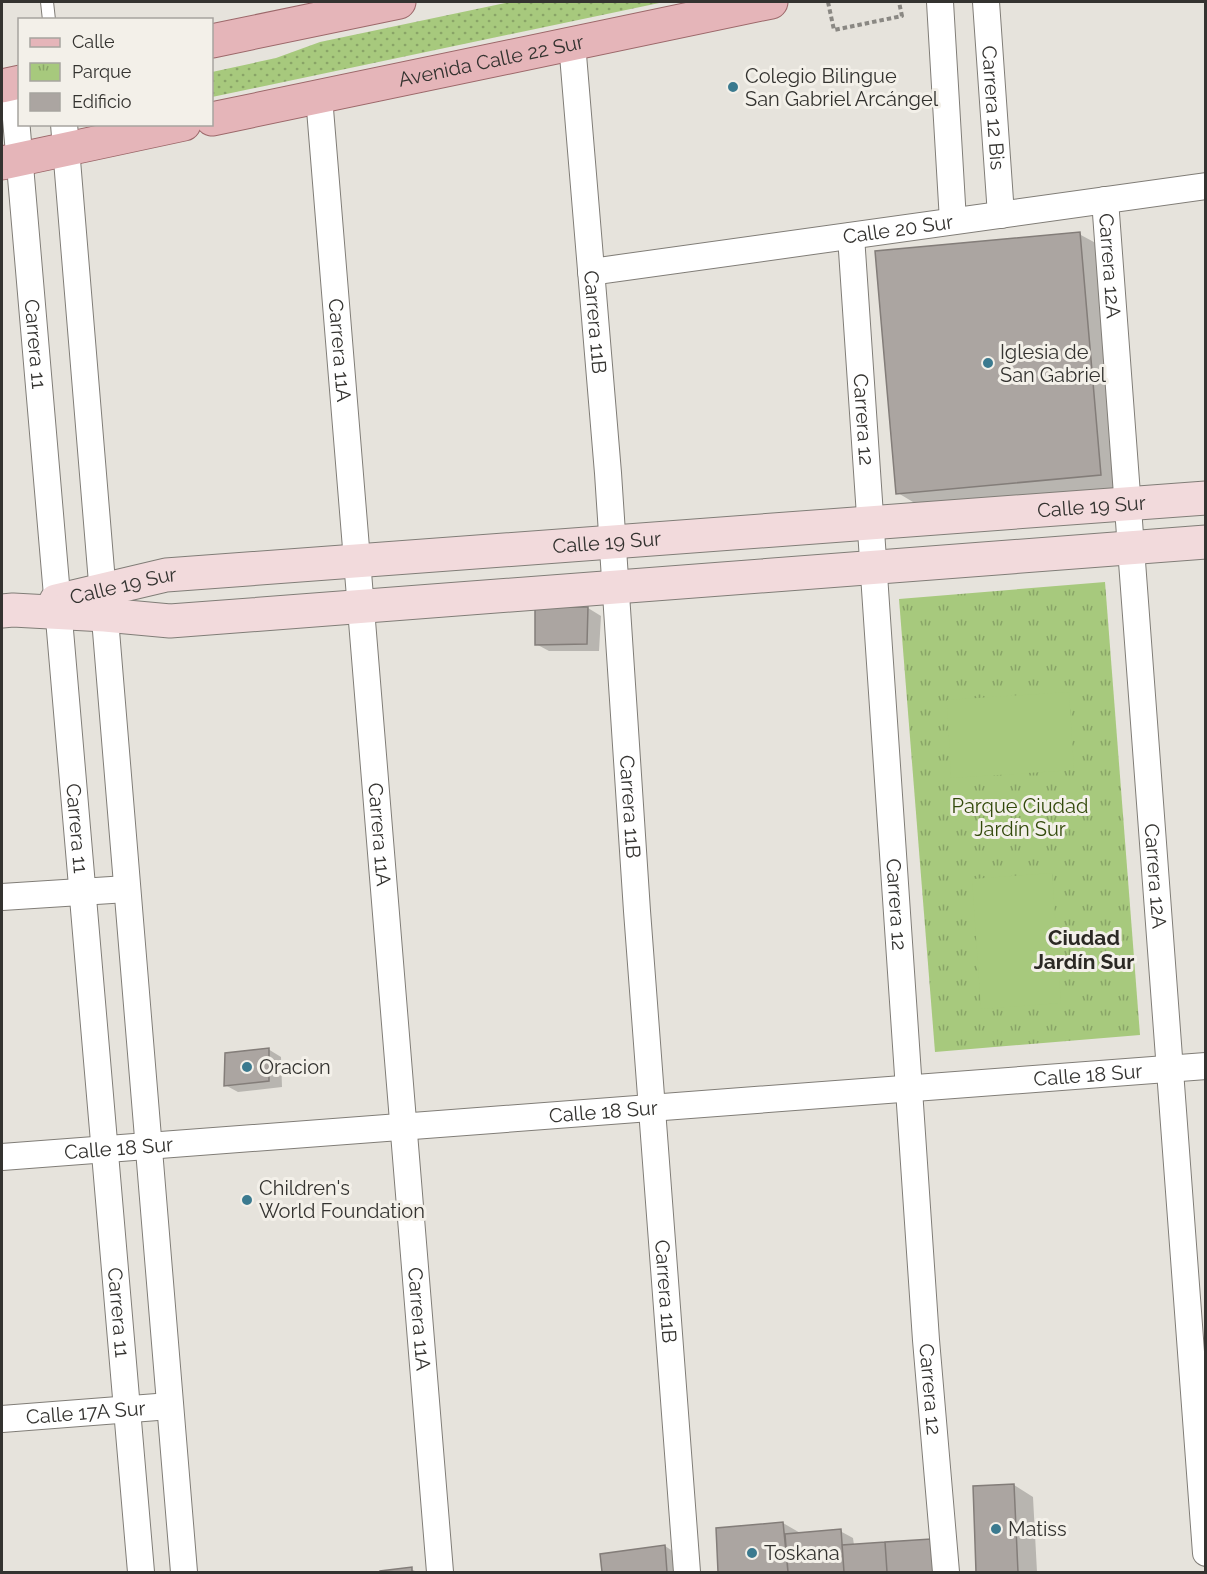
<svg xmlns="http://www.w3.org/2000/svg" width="1207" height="1574" font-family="Raleway,sans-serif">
<defs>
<pattern id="grass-dots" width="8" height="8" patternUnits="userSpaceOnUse" patternTransform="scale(1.5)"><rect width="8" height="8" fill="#a7c97d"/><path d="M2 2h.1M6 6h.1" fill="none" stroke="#89a467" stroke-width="1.8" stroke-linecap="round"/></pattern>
<pattern id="park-tufts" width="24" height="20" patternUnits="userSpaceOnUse" patternTransform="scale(1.5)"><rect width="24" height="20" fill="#a7c97d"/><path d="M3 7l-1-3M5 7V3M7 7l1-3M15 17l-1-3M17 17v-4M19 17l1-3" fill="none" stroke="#89a467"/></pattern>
</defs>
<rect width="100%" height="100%" fill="#e6e3dc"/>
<path fill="url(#grass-dots)" d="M 510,2 L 664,2 L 212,97 L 212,72 L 276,58 L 320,42 Z"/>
<path fill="url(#park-tufts)" d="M 1105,582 L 1140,1035 L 935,1052 L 899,599 Z"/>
<path fill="#a7c97d" d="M 1069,692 L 1074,770 L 951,778 L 947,700 Z
M 1052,873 L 1061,1003 L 981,1009 L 972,879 Z"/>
<path fill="#0003" d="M 1079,234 L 1105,248 L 1126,489 L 923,508 L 898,493 Z
M 588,608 L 601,616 L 599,651 L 549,651 L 536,644 Z
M 268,1049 L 281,1057 L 282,1087 L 238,1092 L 225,1085 Z
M 1014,1485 L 1033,1497 L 1037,1572 L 977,1572 L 975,1488 Z
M 783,1523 L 802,1534 L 840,1531 L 853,1538 L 854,1545 L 946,1572 L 719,1572 L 718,1529 Z
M 665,1546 L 677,1554 L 679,1572 L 603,1572 L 602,1555 Z
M 411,1569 L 417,1572 L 381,1572 Z"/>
<path fill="#aba5a1" stroke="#837d79" stroke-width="1.5" d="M 1080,232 L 1101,475 L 896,494 L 875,251 Z
M 535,607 L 588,607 L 587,644 L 535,645 Z
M 269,1048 L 269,1081 L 224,1086 L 225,1053 Z
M 1014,1484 L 1018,1572 L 976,1572 L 973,1486 Z
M 783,1522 L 788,1572 L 718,1572 L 716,1528 Z
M 841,1529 L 844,1572 L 788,1572 L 785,1534 Z
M 931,1539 L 934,1572 L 887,1572 L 885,1542 Z
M 885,1542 L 887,1572 L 844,1572 L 842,1545 Z
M 665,1545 L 667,1572 L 602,1572 L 600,1554 Z
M 412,1567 L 412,1572 L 380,1572 L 380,1571 Z"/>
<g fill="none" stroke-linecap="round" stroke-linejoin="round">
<g stroke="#807d77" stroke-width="14">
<path id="lane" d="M 47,2 L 49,20"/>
</g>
<g stroke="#807d77" stroke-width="28">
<g id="street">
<path d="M 940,2 L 953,221"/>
<path id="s1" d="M 986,2 L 1001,215"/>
<path id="s2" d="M 572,43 L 608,473 L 637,911 L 687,1572"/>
<path id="s3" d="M 13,84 L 141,1572"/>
<path id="s4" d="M 319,97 L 440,1572"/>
<path d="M 64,124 L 184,1572"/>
<path id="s5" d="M 1105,200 L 1206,1553"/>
<path id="s6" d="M 851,236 L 926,1340 L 946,1572"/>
<path id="s7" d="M 591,272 L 1206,186"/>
<path d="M 2,897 L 127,889"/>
<path id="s8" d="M 2,1157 L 1206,1066"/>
<path id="s9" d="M 2,1419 L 170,1406"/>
</g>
</g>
<g stroke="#807d77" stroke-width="35">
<g id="secondary">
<path id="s10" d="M 56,601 L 166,575 L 1206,498"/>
<path d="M 2,611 L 13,610 L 105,615 L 170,621 L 1206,542"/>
</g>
</g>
<g stroke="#9c686a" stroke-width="35">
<g id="primary">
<path d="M 212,41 L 399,2"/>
<path d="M 2,86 L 20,82"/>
<path id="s11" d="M 212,119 L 771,2"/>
<path d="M 2,163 L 184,124"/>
</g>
</g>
<path stroke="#8a8883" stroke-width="4" stroke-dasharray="4.5 3" stroke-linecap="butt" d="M 828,2 L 834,30 L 902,16 L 899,2"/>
<use href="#lane" stroke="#fff" stroke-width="12"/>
<use href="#street" stroke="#fff" stroke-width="26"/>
<use href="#secondary" stroke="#f2dadc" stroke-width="33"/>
<use href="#primary" stroke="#e5b5b9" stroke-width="33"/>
</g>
<g fill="#3b7a8f" stroke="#f3f0e9" stroke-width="2">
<circle cx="733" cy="87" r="6"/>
<circle cx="988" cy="363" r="6"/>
<circle cx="247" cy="1067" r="6"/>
<circle cx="247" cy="1200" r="6"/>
<circle cx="996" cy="1529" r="6"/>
<circle cx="752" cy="1553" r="6"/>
</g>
<g text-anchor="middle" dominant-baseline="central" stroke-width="6" stroke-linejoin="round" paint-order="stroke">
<g font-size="20" fill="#343330" stroke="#f3f0e9">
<text stroke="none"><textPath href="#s11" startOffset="285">Avenida Calle 22 Sur</textPath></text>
<text stroke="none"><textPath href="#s1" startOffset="106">Carrera 12 Bis</textPath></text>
<text stroke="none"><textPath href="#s7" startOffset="310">Calle 20 Sur</textPath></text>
<text stroke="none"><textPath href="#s5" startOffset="66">Carrera 12A</textPath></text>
<text stroke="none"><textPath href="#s2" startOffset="280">Carrera 11B</textPath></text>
<text stroke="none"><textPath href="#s3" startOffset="261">Carrera 11</textPath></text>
<text stroke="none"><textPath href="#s4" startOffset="254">Carrera 11A</textPath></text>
<text stroke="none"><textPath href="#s6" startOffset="184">Carrera 12</textPath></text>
<text stroke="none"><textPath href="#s10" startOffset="1041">Calle 19 Sur</textPath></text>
<text stroke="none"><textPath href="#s10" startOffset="555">Calle 19 Sur</textPath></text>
<text stroke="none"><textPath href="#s10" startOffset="69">Calle 19 Sur</textPath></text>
<text stroke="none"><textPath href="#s2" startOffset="766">Carrera 11B</textPath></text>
<text stroke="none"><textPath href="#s3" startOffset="747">Carrera 11</textPath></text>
<text stroke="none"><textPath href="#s4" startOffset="740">Carrera 11A</textPath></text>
<text stroke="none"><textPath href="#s5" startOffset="678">Carrera 12A</textPath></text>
<text stroke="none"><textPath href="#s6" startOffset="670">Carrera 12</textPath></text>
<text stroke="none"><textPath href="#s8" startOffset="1089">Calle 18 Sur</textPath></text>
<text stroke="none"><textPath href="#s8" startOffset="603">Calle 18 Sur</textPath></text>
<text stroke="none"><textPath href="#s8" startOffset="117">Calle 18 Sur</textPath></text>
<text stroke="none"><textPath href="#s2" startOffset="1252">Carrera 11B</textPath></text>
<text stroke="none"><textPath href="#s3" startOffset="1233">Carrera 11</textPath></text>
<text stroke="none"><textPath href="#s4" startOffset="1226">Carrera 11A</textPath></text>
<text stroke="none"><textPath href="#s6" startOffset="1156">Carrera 12</textPath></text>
<text stroke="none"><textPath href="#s9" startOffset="84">Calle 17A Sur</textPath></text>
</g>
<g font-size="20" fill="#343330" stroke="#f3f0e9" text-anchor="start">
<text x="745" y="76">Colegio Bilingue<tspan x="745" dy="23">San Gabriel Arcángel</tspan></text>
<text x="1000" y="352">Iglesia de<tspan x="1000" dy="23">San Gabriel</tspan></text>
<text x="259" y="1067">Oracion</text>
<text x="259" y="1188">Children's<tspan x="259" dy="23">World Foundation</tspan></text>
<text x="1008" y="1529">Matiss</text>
<text x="764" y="1553">Toskana</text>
</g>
<g font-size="20" fill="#32490a" stroke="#f3f0e9">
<text x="1020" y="806">Parque Ciudad<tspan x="1020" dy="23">Jardín Sur</tspan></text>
</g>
<g font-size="21" font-weight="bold" fill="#2b2924" stroke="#f3f0e9">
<text x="1084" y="937">Ciudad<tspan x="1084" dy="24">Jardín Sur</tspan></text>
</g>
</g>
<rect width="1207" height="1574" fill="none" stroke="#343330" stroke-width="6"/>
<rect x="18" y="18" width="195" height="108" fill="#f3f0e9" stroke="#a7a49f" stroke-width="1.5"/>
<rect x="30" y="38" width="30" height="9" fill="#e5b5b9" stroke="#a7a49f" stroke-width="1.5"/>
<text x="72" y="48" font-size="18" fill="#343330">Calle</text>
<rect x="30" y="63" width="30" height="18" fill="url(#park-tufts)" stroke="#a7a49f" stroke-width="1.5"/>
<text x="72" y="78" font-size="18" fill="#343330">Parque</text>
<rect x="30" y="93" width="30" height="18" fill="#aba5a1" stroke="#a7a49f" stroke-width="1.5"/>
<text x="72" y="108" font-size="18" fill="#343330">Edificio</text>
</svg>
